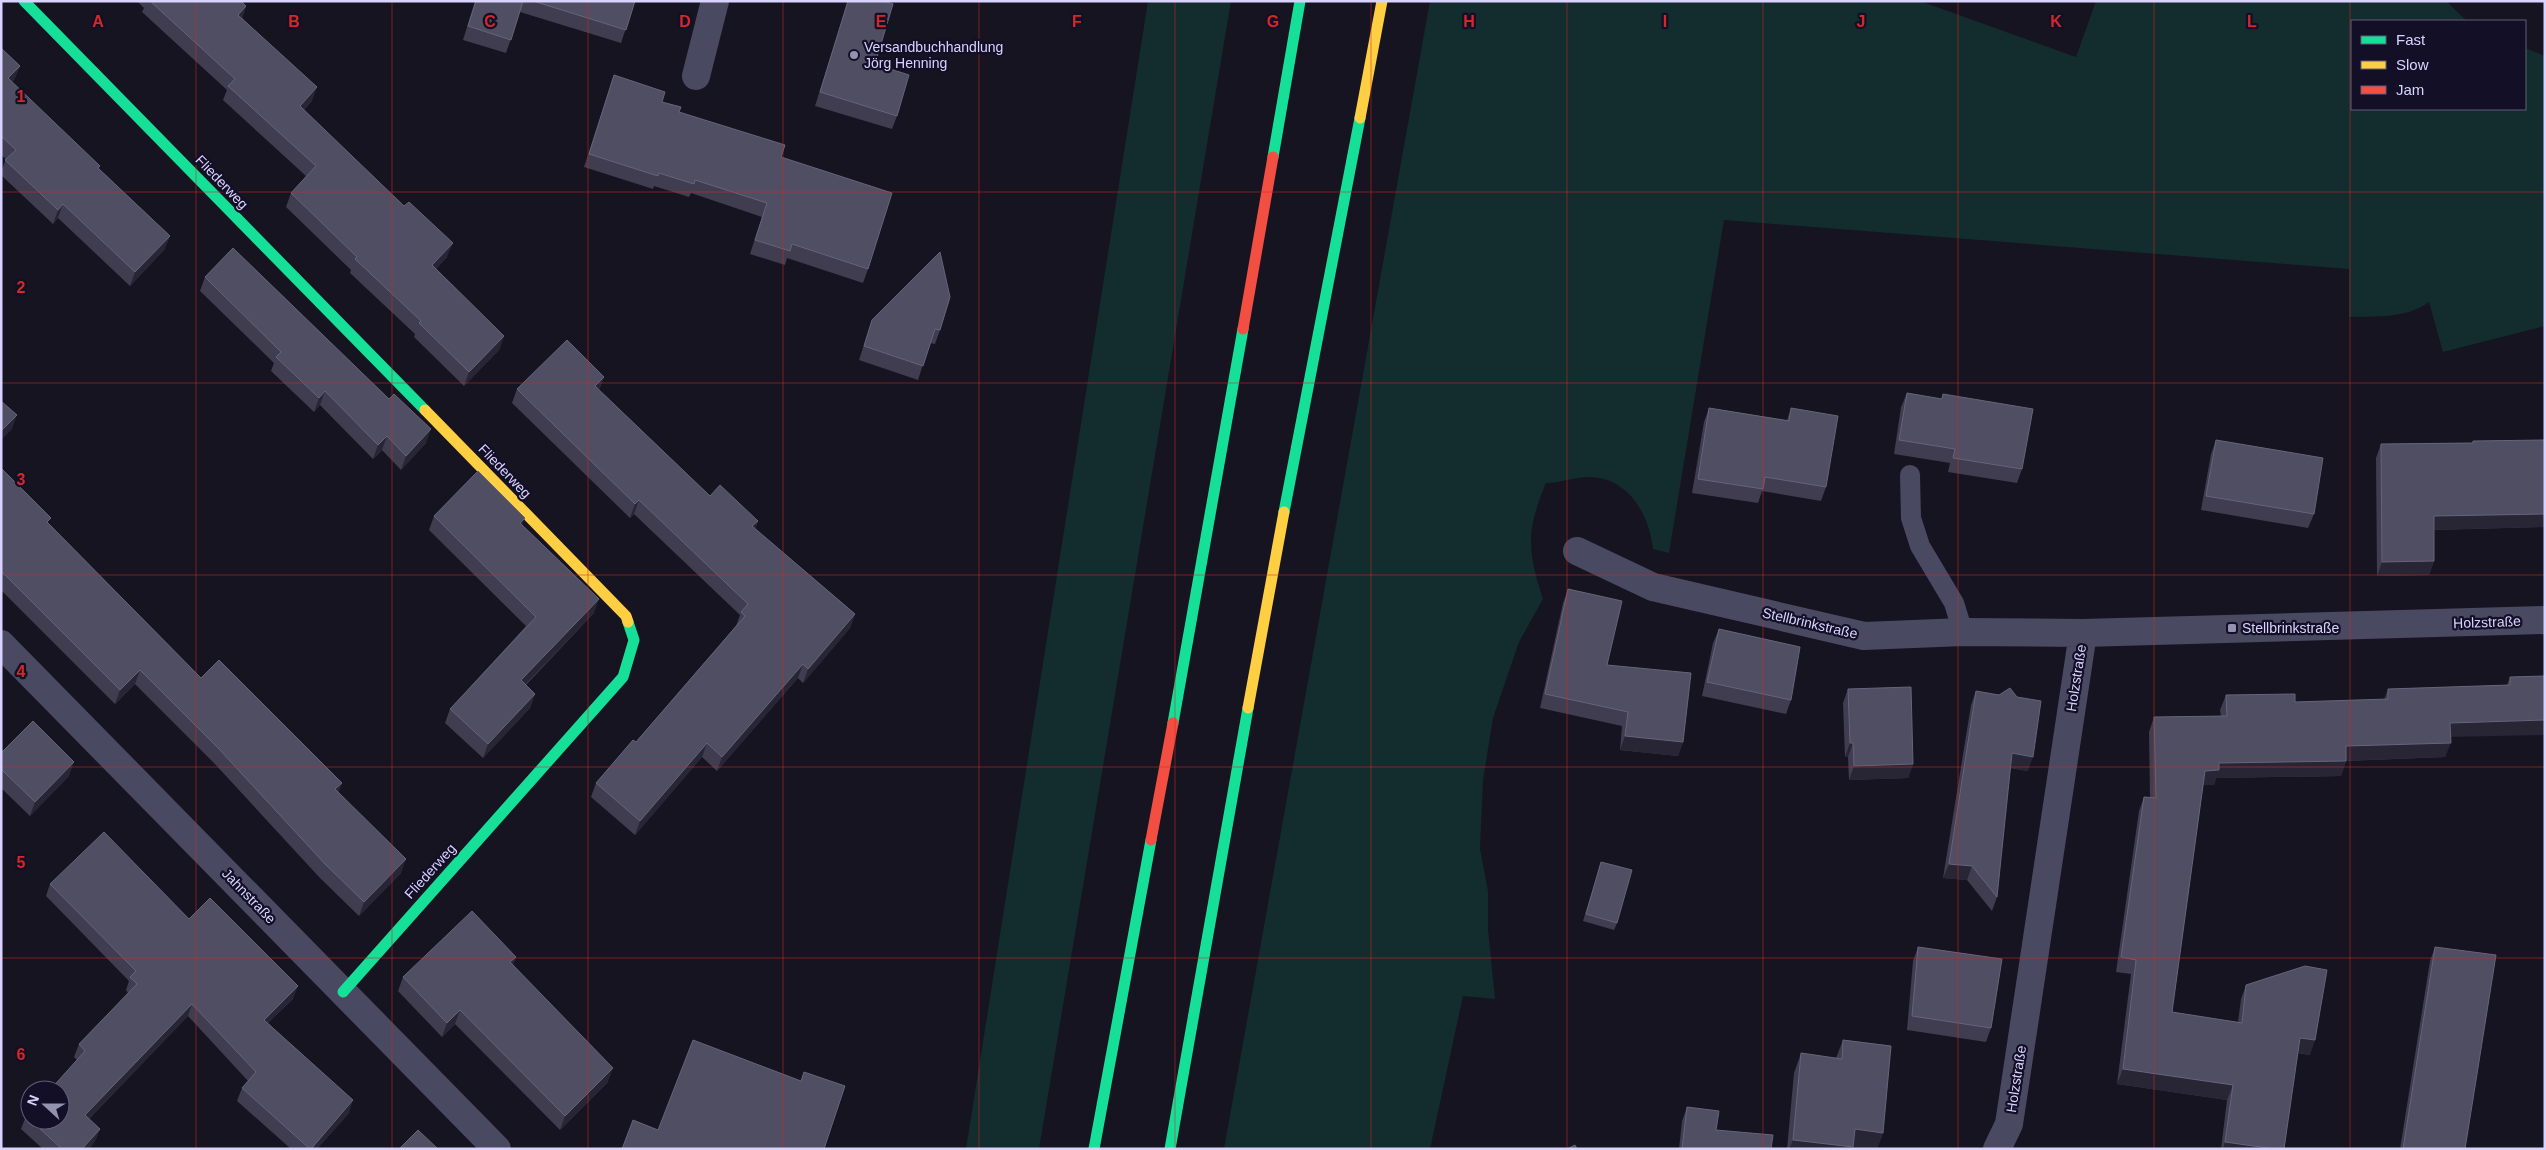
<svg xmlns="http://www.w3.org/2000/svg" width="2546" height="1150" font-family="Helvetica,sans-serif">
<rect width="100%" height="100%" fill="#161421"/>
<path fill="#132c2d" d="M 1148,1 L 1231,1 L 1039,1149 L 966,1149 Z
M 1430,1 L 1920,1 L 2076,57 L 2096,1 L 2446,1 L 2467,21 L 2352,21 L 2352,109 L 2525,109 L 2525,48 L 2545,56 L 2545,326 L 2443,352 L 2429,302 C 2406,319 2376,316 2349,317 L 2349,269 L 1724,220 L 1669,553 L 1653,549 C 1649,514 1628,477 1589,477 C 1574,477 1561,483 1546,483 C 1526,531 1527,550 1543,599 L 1519,642 L 1493,718 L 1483,780 L 1480,849 L 1488,891 L 1488,929 L 1495,999 L 1463,996 L 1430,1149 L 1224,1149 Z"/>
<g fill="none" stroke-linecap="round" stroke-linejoin="round">
<path stroke="#4a4962" stroke-width="20" d="M 1910,475 L 1911,518 L 1920,546 L 1954,603 L 1963,632"/>
<path stroke="#4a4962" stroke-width="28" d="M 696,76 L 715,1
M 1577,551 L 1653,587 L 1864,636 L 1963,632 L 2083,633 L 2545,620
M 1,644 L 497,1149
M 1997,1149 L 2009,1124 L 2083,633"/>
<path stroke="#16e098" stroke-width="11" d="M 24,1 L 425,410
M 1273,157 L 1300,1
M 1284,512 L 1360,118
M 1173,723 L 1243,329
M 343,992 L 623,677 L 634,640 L 628,622
M 1094,1149 L 1151,840
M 1170,1149 L 1248,708"/>
<path stroke="#ffcf43" stroke-width="11" d="M 1360,118 L 1382,1
M 425,410 L 626,616 L 628,622
M 1248,708 L 1284,512"/>
<path stroke="#f24e42" stroke-width="11" d="M 1243,329 L 1273,157
M 1151,840 L 1173,723"/>
</g>
<path fill="#403d50" d="M 137,1 L 241,1 L 246,6 L 242,18 L 312,101 L 304,110 L 447,257 L 436,269 L 504,336 L 499,350 L 464,386 L 414,337 L 415,334 L 350,273 L 351,270 L 286,207 L 291,193 L 306,176 L 223,100 L 227,90 L 142,12 L 144,8 Z
M 475,1 L 635,1 L 621,43 L 520,12 L 506,53 L 463,40 Z
M 848,1 L 883,1 L 875,64 L 897,116 L 892,129 L 815,106 Z
M 1,48 L 20,66 L 14,80 L 12,82 L 99,169 L 170,236 L 164,250 L 130,286 L 58,218 L 53,224 L 1,175 L 1,172 L 6,159 L 1,155 Z
M 614,75 L 662,102 L 679,112 L 781,157 L 868,269 L 863,283 L 787,258 L 785,265 L 750,254 L 762,217 L 691,193 L 689,197 L 654,186 L 653,189 L 584,167 Z
M 205,277 L 426,443 L 401,470 L 382,450 L 373,459 L 320,405 L 314,412 L 271,371 L 274,363 L 200,291 Z
M 950,297 L 940,330 L 935,344 L 930,343 L 918,380 L 859,360 L 872,320 Z
M 604,377 L 599,390 L 710,496 L 758,521 L 755,529 L 855,614 L 850,628 L 803,683 L 798,678 L 717,771 L 702,757 L 635,835 L 591,797 L 596,783 L 636,742 L 736,626 L 740,615 L 634,514 L 630,518 L 512,403 L 517,389 Z
M 1907,393 L 1941,399 L 1943,394 L 2022,469 L 2017,483 L 1948,472 L 1950,463 L 1894,454 L 1901,407 Z
M 1709,408 L 1787,420 L 1791,408 L 1826,487 L 1821,501 L 1762,491 L 1758,503 L 1692,493 L 1704,422 Z
M 2216,440 L 2314,514 L 2308,528 L 2201,510 L 2211,454 Z
M 2473,441 L 2545,527 L 2434,530 L 2434,561 L 2429,575 L 2377,576 L 2376,458 L 2381,444 L 2472,443 Z
M 1,468 L 49,524 L 201,678 L 342,783 L 338,792 L 401,873 L 359,916 L 320,878 L 214,763 L 135,684 L 115,704 L 1,590 Z
M 434,516 L 522,526 L 594,613 L 526,685 L 535,694 L 530,708 L 483,758 L 445,723 L 450,709 L 526,626 L 429,530 Z
M 1568,589 L 1607,665 L 1683,742 L 1678,756 L 1620,750 L 1622,726 L 1540,708 L 1563,603 Z
M 1719,629 L 1791,700 L 1786,714 L 1702,696 L 1713,643 Z
M 2545,676 L 2451,737 L 2445,757 L 2346,761 L 2341,776 L 2216,778 L 2214,785 L 2203,785 L 2172,1012 L 2238,1022 L 2241,999 L 2246,985 L 2310,1055 L 2297,1053 L 2284,1149 L 2221,1149 L 2227,1100 L 2117,1084 L 2131,974 L 2116,972 L 2139,811 L 2144,797 L 2150,797 L 2149,732 L 2154,717 L 2221,716 L 2220,710 L 2226,695 L 2295,702 L 2384,700 L 2388,689 L 2507,685 L 2510,677 Z
M 1848,689 L 1913,764 L 1908,778 L 1849,780 L 1848,757 L 1845,757 L 1843,703 Z
M 1976,691 L 2028,771 L 2010,768 L 1997,897 L 1992,911 L 1967,880 L 1943,878 L 1971,705 Z
M 1,753 L 69,776 L 30,816 L 1,788 Z
M 1601,862 L 1617,923 L 1614,930 L 1583,921 Z
M 50,884 L 189,919 L 293,999 L 268,1023 L 349,1113 L 317,1149 L 291,1149 L 237,1101 L 242,1088 L 248,1081 L 188,1016 L 89,1119 L 100,1129 L 95,1141 L 89,1149 L 43,1149 L 21,1129 L 26,1116 L 77,1060 L 74,1057 L 79,1044 L 128,993 L 126,990 L 129,981 L 46,896 Z
M 1918,947 L 1991,1028 L 1986,1042 L 1907,1030 L 1913,961 Z
M 2435,947 L 2465,1149 L 2400,1149 L 2430,961 Z
M 516,957 L 513,965 L 608,1082 L 560,1130 L 455,1024 L 442,1037 L 398,991 L 403,977 Z
M 1843,1040 L 1883,1133 L 1877,1149 L 1787,1149 L 1794,1073 L 1801,1053 L 1836,1058 Z
M 1687,1107 L 1716,1130 L 1771,1149 L 1679,1149 L 1682,1121 Z"/>
<path fill="#282635" d="M 246,6 L 241,20 L 238,15 Z
M 20,66 L 14,80 L 3,92 L 8,78 Z
M 317,87 L 312,101 L 295,120 L 300,106 Z
M 63,204 L 58,218 L 53,224 L 58,210 Z
M 170,236 L 164,250 L 130,286 L 135,272 Z
M 453,243 L 447,257 L 427,279 L 432,265 Z
M 504,336 L 499,350 L 464,386 L 469,372 Z
M 604,377 L 599,391 L 595,386 Z
M 325,391 L 320,405 L 314,412 L 319,398 Z
M 17,415 L 12,429 L 1,440 L 1,431 Z
M 431,429 L 426,443 L 401,470 L 406,456 Z
M 387,436 L 382,450 L 373,459 L 378,445 Z
M 639,500 L 634,514 L 630,518 L 635,504 Z
M 2545,514 L 2545,527 L 2428,530 L 2434,516 Z
M 525,518 L 520,532 L 520,523 Z
M 758,521 L 753,535 L 752,526 Z
M 2434,561 L 2429,575 L 2377,576 L 2382,562 Z
M 599,599 L 594,613 L 516,694 L 521,680 Z
M 855,614 L 850,628 L 803,683 L 808,669 Z
M 803,664 L 798,678 L 717,771 L 722,757 Z
M 140,670 L 135,684 L 115,704 L 120,690 Z
M 535,694 L 530,708 L 483,758 L 488,744 Z
M 2545,720 L 2545,735 L 2445,737 L 2450,723 Z
M 1625,736 L 1683,742 L 1678,756 L 1620,750 Z
M 707,743 L 702,757 L 635,835 L 640,821 Z
M 1850,743 L 1853,743 L 1848,757 L 1845,757 Z
M 2451,743 L 2445,757 L 2341,761 L 2346,746 Z
M 2012,753 L 2033,757 L 2028,771 L 2006,767 Z
M 2346,761 L 2341,776 L 2216,778 L 2214,785 L 2200,785 L 2205,771 L 2219,763 Z
M 74,762 L 69,776 L 30,816 L 35,802 Z
M 1913,764 L 1908,778 L 1849,780 L 1854,766 Z
M 342,783 L 337,797 L 335,789 Z
M 406,859 L 401,873 L 359,916 L 364,902 Z
M 1949,864 L 1972,866 L 1967,880 L 1943,878 Z
M 516,957 L 511,971 L 510,962 Z
M 298,986 L 293,999 L 259,1032 L 264,1020 Z
M 192,1004 L 188,1016 L 80,1128 L 85,1115 Z
M 460,1010 L 455,1024 L 442,1037 L 447,1023 Z
M 2300,1038 L 2315,1040 L 2310,1055 L 2294,1052 Z
M 613,1068 L 608,1082 L 560,1130 L 565,1116 Z
M 2123,1069 L 2233,1085 L 2227,1100 L 2117,1084 Z
M 353,1100 L 349,1113 L 317,1149 L 311,1149 Z
M 100,1129 L 95,1141 L 89,1149 L 82,1149 Z
M 1855,1129 L 1883,1133 L 1877,1149 L 1789,1149 L 1793,1140 Z
M 2225,1142 L 2275,1149 L 2223,1149 Z"/>
<path fill="#504e63" stroke="#66637b" d="M 150,1 L 241,1 L 246,6 L 238,15 L 317,87 L 300,106 L 404,206 L 409,202 L 453,243 L 432,265 L 504,336 L 469,372 L 419,323 L 421,321 L 355,259 L 357,257 L 291,193 L 316,166 L 228,86 L 235,79 Z
M 476,1 L 523,1 L 511,40 L 468,26 Z
M 533,1 L 635,1 L 626,30 Z
M 848,1 L 883,1 L 893,4 L 875,64 L 909,75 L 897,116 L 820,92 Z
M 1,48 L 20,66 L 8,78 L 100,166 L 98,168 L 170,236 L 135,272 L 63,204 L 58,210 L 5,160 L 16,150 L 1,136 Z
M 614,75 L 665,92 L 662,102 L 681,107 L 679,112 L 785,145 L 781,157 L 892,193 L 868,269 L 792,244 L 790,251 L 755,240 L 767,203 L 695,180 L 694,184 L 659,173 L 658,176 L 589,154 Z
M 233,248 L 389,399 L 394,394 L 431,429 L 406,456 L 387,436 L 378,445 L 325,391 L 319,398 L 276,357 L 281,352 L 205,277 Z
M 940,252 L 950,297 L 940,330 L 935,329 L 923,366 L 864,346 L 872,320 Z
M 567,340 L 604,377 L 595,386 L 710,496 L 720,485 L 758,521 L 752,526 L 855,614 L 808,669 L 803,664 L 722,757 L 707,743 L 640,821 L 596,783 L 633,740 L 636,742 L 745,616 L 741,612 L 748,604 L 639,500 L 635,504 L 517,389 Z
M 1907,393 L 1942,399 L 1943,394 L 2033,409 L 2022,469 L 1953,458 L 1955,449 L 1899,440 Z
M 1,401 L 17,415 L 1,431 Z
M 1709,408 L 1789,421 L 1791,408 L 1838,416 L 1826,487 L 1765,477 L 1763,489 L 1698,479 Z
M 2216,440 L 2323,458 L 2314,514 L 2206,496 Z
M 2545,440 L 2545,514 L 2434,516 L 2434,561 L 2382,562 L 2381,444 L 2473,443 L 2473,441 Z
M 1,468 L 51,518 L 47,522 L 201,678 L 219,660 L 342,783 L 335,789 L 406,859 L 364,902 L 325,864 L 219,749 L 140,670 L 120,690 L 1,571 Z
M 478,471 L 525,518 L 520,523 L 599,599 L 521,680 L 535,694 L 488,744 L 450,709 L 536,617 L 434,516 Z
M 1568,589 L 1622,601 L 1607,665 L 1691,673 L 1683,742 L 1625,736 L 1628,712 L 1545,694 Z
M 1719,629 L 1800,647 L 1791,700 L 1707,682 Z
M 2545,676 L 2545,720 L 2450,723 L 2451,743 L 2346,746 L 2346,761 L 2219,763 L 2219,770 L 2205,771 L 2172,1012 L 2242,1023 L 2246,985 L 2305,966 L 2327,970 L 2315,1040 L 2300,1038 L 2284,1149 L 2275,1149 L 2225,1142 L 2233,1085 L 2123,1069 L 2136,960 L 2121,957 L 2144,797 L 2156,798 L 2154,717 L 2227,716 L 2226,695 L 2295,694 L 2295,702 L 2388,699 L 2388,689 L 2510,685 L 2510,677 Z
M 1911,687 L 1913,764 L 1854,766 L 1853,743 L 1850,743 L 1848,689 Z
M 2010,688 L 2017,697 L 2041,701 L 2033,757 L 2012,753 L 1997,897 L 1972,866 L 1949,864 L 1976,691 L 1999,695 Z
M 33,721 L 74,762 L 35,802 L 1,769 L 1,753 Z
M 104,832 L 189,919 L 210,898 L 298,986 L 264,1020 L 353,1100 L 311,1149 L 310,1149 L 242,1088 L 256,1072 L 192,1004 L 85,1115 L 100,1129 L 82,1149 L 62,1149 L 26,1116 L 30,1112 L 30,1120 L 60,1120 L 60,1090 L 50,1090 L 85,1051 L 79,1044 L 137,984 L 130,977 L 136,971 L 50,884 Z
M 1601,862 L 1632,870 L 1617,923 L 1586,914 Z
M 472,911 L 516,957 L 510,962 L 613,1068 L 565,1116 L 460,1010 L 447,1023 L 403,977 Z
M 1918,947 L 2002,959 L 1991,1028 L 1912,1016 Z
M 2435,947 L 2496,955 L 2465,1149 L 2403,1149 Z
M 693,1040 L 801,1081 L 804,1072 L 845,1086 L 824,1149 L 622,1149 L 633,1120 L 658,1130 Z
M 1843,1040 L 1891,1046 L 1883,1133 L 1855,1129 L 1853,1147 L 1793,1140 L 1801,1053 L 1842,1059 Z
M 1687,1107 L 1719,1111 L 1716,1130 L 1773,1135 L 1771,1149 L 1682,1149 Z
M 418,1130 L 438,1149 L 399,1149 Z
M 1575,1145 L 1577,1149 L 1567,1149 Z"/>
<path fill="none" stroke="#d62828" stroke-width="1" stroke-opacity="0.55" d="M 196,1 L 196,1149M 392,1 L 392,1149M 588,1 L 588,1149M 783,1 L 783,1149M 979,1 L 979,1149M 1175,1 L 1175,1149M 1371,1 L 1371,1149M 1567,1 L 1567,1149M 1763,1 L 1763,1149M 1958,1 L 1958,1149M 2154,1 L 2154,1149M 2350,1 L 2350,1149M 1,192 L 2545,192M 1,383 L 2545,383M 1,575 L 2545,575M 1,767 L 2545,767M 1,958 L 2545,958"/>
<g fill="#9591b1" stroke="#130f26" stroke-width="2">
<circle cx="854" cy="55" r="5"/>
<rect x="2227" y="623" width="10" height="10" rx="2.5"/>
</g>
<g text-anchor="middle" dominant-baseline="central" stroke-width="4.5" stroke-linejoin="round" paint-order="stroke">
<g font-size="14" fill="#d9d4ff" stroke="#130f26" text-anchor="start">
<text x="864" y="47">Versandbuchhandlung<tspan x="864" dy="16">Jörg Henning</tspan></text>
<text x="2242" y="628">Stellbrinkstraße</text>
</g>
<g font-size="14" fill="#d9d4ff" stroke="#130f26">
<text transform="translate(222 182) rotate(46)">Fliederweg</text>
<text transform="translate(505 471) rotate(46)">Fliederweg</text>
<text transform="translate(2487 622) rotate(-2)">Holzstraße</text>
<text transform="translate(1810 623) rotate(13)">Stellbrinkstraße</text>
<text transform="translate(2076 678) rotate(-81)">Holzstraße</text>
<text transform="translate(430 871) rotate(-48)">Fliederweg</text>
<text transform="translate(249 896) rotate(46)">Jahnstraße</text>
<text transform="translate(2016 1079) rotate(-81)">Holzstraße</text>
</g>
</g>
<g font-size="16" text-anchor="middle" font-weight="bold" fill="#d62828" stroke="#130f26" stroke-width="4.5" stroke-linejoin="round" paint-order="stroke">
<text x="98" y="27">A</text>
<text x="294" y="27">B</text>
<text x="490" y="27">C</text>
<text x="685" y="27">D</text>
<text x="881" y="27">E</text>
<text x="1077" y="27">F</text>
<text x="1273" y="27">G</text>
<text x="1469" y="27">H</text>
<text x="1665" y="27">I</text>
<text x="1861" y="27">J</text>
<text x="2056" y="27">K</text>
<text x="2252" y="27">L</text>
<text x="21" y="102">1</text>
<text x="21" y="293">2</text>
<text x="21" y="485">3</text>
<text x="21" y="677">4</text>
<text x="21" y="868">5</text>
<text x="21" y="1060">6</text>
</g>
<rect width="2546" height="1150" fill="none" stroke="#d9d4ff" stroke-width="5"/>
<rect x="2351" y="20" width="175" height="90" fill="#130f26" stroke="#625e7d"/>
<rect x="2361" y="36" width="25" height="8" fill="#16e098" stroke="#625e7d"/>
<text x="2396" y="45" font-size="15" fill="#d9d4ff">Fast</text>
<rect x="2361" y="61" width="25" height="8" fill="#ffcf43" stroke="#625e7d"/>
<text x="2396" y="70" font-size="15" fill="#d9d4ff">Slow</text>
<rect x="2361" y="86" width="25" height="8" fill="#f24e42" stroke="#625e7d"/>
<text x="2396" y="95" font-size="15" fill="#d9d4ff">Jam</text>
<g transform="translate(45 1105) rotate(291)"><circle r="24" fill="#130f26" stroke="#625e7d"/>
<path d="M0-4L9 19L0 12L-9 19Z" fill="#9591b1"/>
<text y="-8" font-size="14" font-weight="bold" text-anchor="middle" fill="#d9d4ff">N</text>
</g>
</svg>
